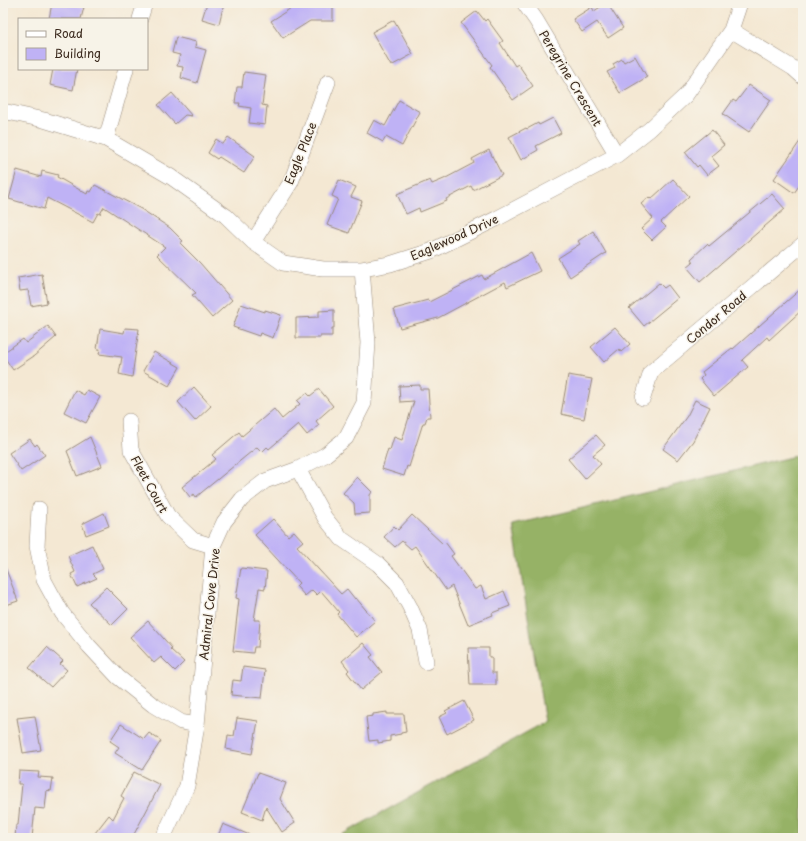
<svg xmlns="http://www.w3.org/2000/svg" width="806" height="841" font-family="'Playpen Sans',sans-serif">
<rect width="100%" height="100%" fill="#f7f3e8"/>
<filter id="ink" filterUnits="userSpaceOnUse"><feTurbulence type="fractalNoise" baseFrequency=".025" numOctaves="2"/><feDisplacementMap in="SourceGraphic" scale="8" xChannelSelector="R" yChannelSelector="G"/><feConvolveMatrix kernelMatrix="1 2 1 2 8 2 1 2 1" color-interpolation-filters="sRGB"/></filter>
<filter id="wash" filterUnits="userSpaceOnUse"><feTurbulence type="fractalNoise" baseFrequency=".012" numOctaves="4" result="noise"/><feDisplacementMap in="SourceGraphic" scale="16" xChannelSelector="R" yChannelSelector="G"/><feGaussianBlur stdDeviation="0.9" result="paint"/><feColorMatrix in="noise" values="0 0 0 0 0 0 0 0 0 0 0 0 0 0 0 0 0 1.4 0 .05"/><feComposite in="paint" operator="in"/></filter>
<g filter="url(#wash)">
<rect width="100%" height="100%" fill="#f4e8d3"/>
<path fill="#96b266" stroke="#686e42" d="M 803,454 L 803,838 L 336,838 L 545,722 L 513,525 Z"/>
<g id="blocks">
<path fill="#bfb2f5" d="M 52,3 L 61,3 L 84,7 L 81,19 L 49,19 Z
M 207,3 L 224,3 L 219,24 L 202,19 Z
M 299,3 L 301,5 L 333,5 L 333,21 L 310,21 L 283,38 L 271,21 Z
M 607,3 L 623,28 L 608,38 L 597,22 L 582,32 L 573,19 L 592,7 L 594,11 Z
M 477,11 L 485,21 L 487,19 L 503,41 L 500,43 L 515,66 L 518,64 L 533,86 L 513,100 L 490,67 L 492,65 L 461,23 Z
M 394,20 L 413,54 L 391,66 L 372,32 Z
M 176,37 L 196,42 L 195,47 L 206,50 L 197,83 L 181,78 L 183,67 L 177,66 L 180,55 L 172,53 Z
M 635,56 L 647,77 L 620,93 L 607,72 L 615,68 L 613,64 L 622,59 L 624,62 Z
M 53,69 L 77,69 L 73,90 L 50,85 Z
M 244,72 L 266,75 L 262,105 L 267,106 L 265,125 L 249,123 L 251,108 L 239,106 L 240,103 L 235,103 L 237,87 L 242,87 Z
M 749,85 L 771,100 L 749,132 L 723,114 L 733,100 L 736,102 Z
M 172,93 L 192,116 L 185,115 L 175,124 L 158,105 Z
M 399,100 L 420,112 L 402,146 L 386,137 L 383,142 L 367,133 L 374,120 L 385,126 Z
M 553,118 L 561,133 L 536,146 L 538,150 L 521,160 L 509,137 L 526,128 L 527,129 L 538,123 L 539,125 Z
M 712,130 L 724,145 L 711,156 L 719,166 L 707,175 L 699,165 L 697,167 L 685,152 Z
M 228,137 L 255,156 L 244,173 L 219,157 L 217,159 L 208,153 L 216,139 L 223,144 Z
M 803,137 L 803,180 L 794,193 L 774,179 Z
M 489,150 L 502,175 L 473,190 L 471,186 L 446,199 L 447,201 L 420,212 L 419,208 L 406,214 L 397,194 L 430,180 L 432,184 L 444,179 L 474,163 L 472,159 Z
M 17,170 L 41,177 L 42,171 L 58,175 L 57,177 L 87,194 L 88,191 L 91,192 L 95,185 L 141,209 L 170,228 L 183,241 L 180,243 L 200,263 L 232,300 L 212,318 L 192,295 L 196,293 L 157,255 L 165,247 L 104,207 L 100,214 L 98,213 L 93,222 L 47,198 L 44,209 L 9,199 Z
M 673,179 L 689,196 L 661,222 L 666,227 L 652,240 L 641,229 L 653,218 L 641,204 L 649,197 L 651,199 Z
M 339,180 L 356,187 L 351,197 L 362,201 L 349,233 L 327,225 L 338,199 L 332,196 Z
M 772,194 L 785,209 L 700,282 L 687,267 L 693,262 L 691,259 L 707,244 L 709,246 Z
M 593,231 L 606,253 L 570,277 L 558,258 L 580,244 L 578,241 Z
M 531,253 L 540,271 L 507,287 L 505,282 L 438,318 L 400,328 L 394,309 L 428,300 L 429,302 L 482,275 L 484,279 Z
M 42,274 L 47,303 L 31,306 L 28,290 L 20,291 L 18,278 Z
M 659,283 L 664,288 L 668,285 L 678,298 L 644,326 L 629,308 Z
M 803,287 L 803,309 L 769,340 L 767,337 L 742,360 L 748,367 L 714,396 L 700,379 L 704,375 L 702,372 L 732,348 L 733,349 Z
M 241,304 L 265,312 L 265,310 L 281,315 L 273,338 L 260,333 L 259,336 L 233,327 Z
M 334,310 L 334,328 L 332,328 L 332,336 L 320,336 L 320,338 L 296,338 L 296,318 L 319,317 L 319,311 Z
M 48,326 L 56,337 L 34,356 L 13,370 L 3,355 L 3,353 L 23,339 L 26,343 Z
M 615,327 L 630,344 L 621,352 L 619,349 L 604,362 L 591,347 Z
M 125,328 L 139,329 L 132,377 L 119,374 L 122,357 L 99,354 L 100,349 L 97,349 L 100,329 L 124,333 Z
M 154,352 L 180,367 L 169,386 L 143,371 Z
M 568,375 L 592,379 L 584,419 L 561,414 Z
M 420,385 L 420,389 L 428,389 L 430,417 L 427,417 L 425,423 L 423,423 L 409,467 L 407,466 L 404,476 L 382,469 L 388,449 L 390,450 L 394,437 L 402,440 L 414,401 L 400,402 L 399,386 Z
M 194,387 L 211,406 L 195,421 L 178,402 Z
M 319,389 L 333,406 L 316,421 L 319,425 L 307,435 L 298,424 L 269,449 L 267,447 L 262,452 L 257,447 L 196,497 L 194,494 L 190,497 L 182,487 L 216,459 L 212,455 L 239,432 L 242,436 L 274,409 L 282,419 L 300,404 L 297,401 L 307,393 L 310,396 Z
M 75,390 L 84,395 L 87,390 L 100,397 L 86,423 L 64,412 Z
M 695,400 L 710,407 L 693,441 L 678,460 L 663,449 L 687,416 Z
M 596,435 L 605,445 L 593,455 L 601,464 L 585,479 L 568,459 Z
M 90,437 L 102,466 L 77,476 L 67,451 Z
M 30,439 L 35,446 L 37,444 L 45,455 L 21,471 L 9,453 Z
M 357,477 L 372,492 L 370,495 L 370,513 L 355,514 L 354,503 L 343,493 Z
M 104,513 L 109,526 L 86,535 L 82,524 Z
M 412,515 L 443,544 L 445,542 L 454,554 L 451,556 L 475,589 L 481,586 L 486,599 L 504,591 L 510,606 L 492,613 L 493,615 L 468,625 L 452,586 L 446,590 L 415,546 L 411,549 L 402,541 L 395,547 L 384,537 L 394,526 L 398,530 Z
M 273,519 L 288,536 L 294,531 L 303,541 L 297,546 L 341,594 L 347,589 L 355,599 L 356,598 L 375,621 L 356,637 L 337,614 L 339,612 L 321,591 L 317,595 L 312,590 L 305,596 L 296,586 L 299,583 L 255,535 Z
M 92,545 L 103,569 L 93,574 L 97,578 L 77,587 L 71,574 L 75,572 L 68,556 Z
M 4,564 L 18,601 L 3,606 L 3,565 Z
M 241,568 L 267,571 L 265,589 L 259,588 L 254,620 L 260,620 L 258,647 L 254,647 L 253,653 L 233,651 L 239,599 L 236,598 Z
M 106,587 L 128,609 L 112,625 L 89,603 Z
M 148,621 L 172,648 L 170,649 L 184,662 L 175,671 L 161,657 L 154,663 L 130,637 Z
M 363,643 L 373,655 L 370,657 L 382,672 L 361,690 L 347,672 L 349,670 L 342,661 Z
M 47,647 L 63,661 L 60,664 L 67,670 L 51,687 L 29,668 Z
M 468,648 L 489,648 L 489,657 L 492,657 L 492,673 L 496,673 L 496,685 L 470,685 Z
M 243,667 L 265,670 L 262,698 L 231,695 L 233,680 L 241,681 Z
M 464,701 L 474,720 L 447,734 L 439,717 L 447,713 L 445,711 Z
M 387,712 L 387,714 L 404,714 L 406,732 L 401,733 L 401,734 L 390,736 L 390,741 L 378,743 L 378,740 L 369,741 L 366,717 L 373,716 L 373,714 Z
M 35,716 L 41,750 L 23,753 L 17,718 Z
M 237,718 L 258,721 L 252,754 L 226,749 L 228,735 L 234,736 Z
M 121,724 L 144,739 L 149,733 L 161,741 L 142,770 L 115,753 L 119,747 L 110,741 Z
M 19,771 L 39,772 L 38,777 L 53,778 L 51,791 L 47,790 L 45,809 L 35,808 L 32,838 L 15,838 L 16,825 L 18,825 L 22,784 L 18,784 Z
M 134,772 L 160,785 L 132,838 L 100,838 L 95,833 L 109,815 L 113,819 L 124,798 L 121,796 Z
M 258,773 L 286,783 L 280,799 L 295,823 L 282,832 L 266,807 L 262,820 L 242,812 Z
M 223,824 L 257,838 L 217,838 Z"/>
</g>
</g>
<g filter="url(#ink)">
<use href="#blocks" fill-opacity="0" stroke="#988978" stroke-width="1"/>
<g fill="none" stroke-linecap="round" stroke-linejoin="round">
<g stroke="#988978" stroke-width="16">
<path id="minor" d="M 524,3 L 536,20 L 617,155
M 140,19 L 145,3
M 731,30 L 793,68 L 803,77
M 3,111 L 44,120 L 106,139 L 171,177 L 226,216 L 253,242 L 283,263 L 323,269 L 362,269 L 390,264 L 431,251 L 496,219 L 617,155 L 650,129 L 686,95 L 731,30 L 740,3
M 106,139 L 126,69
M 253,242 L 291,182 L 328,82
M 643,398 L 651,372 L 803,244
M 129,421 L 131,450 L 168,516 L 193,540 L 213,546
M 298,469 L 325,518 L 342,539 L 378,564 L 397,583 L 410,607 L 420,630 L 426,662
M 39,509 L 37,546 L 44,580 L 62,613 L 89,646 L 118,677 L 153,705 L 181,722 L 197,725
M 163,838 L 187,786 L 197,725 L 213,546 L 224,522 L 242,499 L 265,481 L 298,469 L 325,455 L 346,438 L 364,403 L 368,343 L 362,269"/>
</g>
<use href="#minor" stroke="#fff" stroke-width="15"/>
</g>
</g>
<g text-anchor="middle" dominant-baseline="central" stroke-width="3" stroke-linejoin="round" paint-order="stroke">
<g font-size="12" fill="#3b2a1e" stroke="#f7f3e8">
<text transform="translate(571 78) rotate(59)">Peregrine Crescent</text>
<text transform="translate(300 153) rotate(-68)">Eagle Place</text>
<text transform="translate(454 237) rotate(-24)">Eaglewood Drive</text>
<text transform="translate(716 317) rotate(-40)">Condor Road</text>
<text transform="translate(150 484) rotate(61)">Fleet Court</text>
<text transform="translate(209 604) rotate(-84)">Admiral Cove Drive</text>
</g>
</g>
<rect width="806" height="841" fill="none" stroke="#f7f3e8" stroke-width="16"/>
<rect x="18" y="18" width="130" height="52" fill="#f7f3e8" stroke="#aca397"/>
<rect x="26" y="31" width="20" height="6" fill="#ffffff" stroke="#aca397"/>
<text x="54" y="38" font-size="12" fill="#3b2a1e">Road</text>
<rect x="26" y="48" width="20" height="12" fill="#bfb2f5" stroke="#aca397"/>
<text x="54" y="58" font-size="12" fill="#3b2a1e">Building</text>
</svg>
